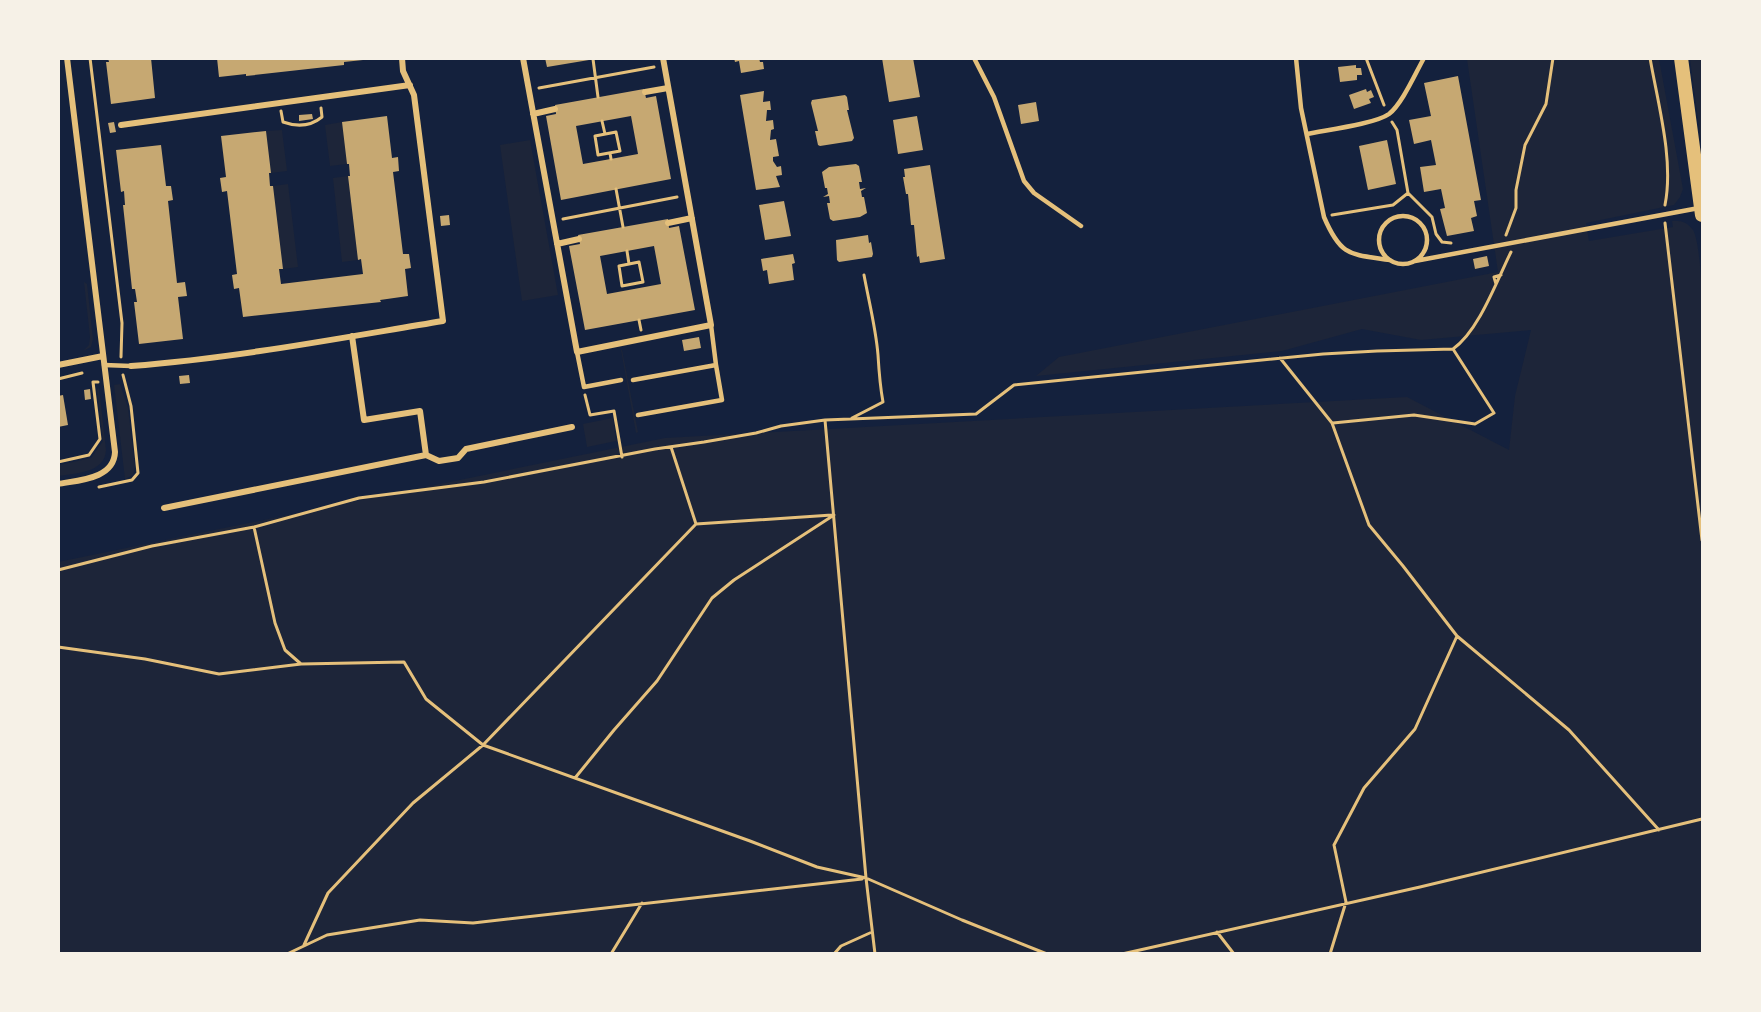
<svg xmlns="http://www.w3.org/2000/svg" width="1761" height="1012" font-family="Merriweather,serif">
<rect width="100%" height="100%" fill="#14213d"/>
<path fill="#1d2539" d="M 1467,59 L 1659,59 L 1683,189 L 1680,197 L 1674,205 L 1586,223 L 1589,241 L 1673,227 L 1672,221 C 1681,220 1688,223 1693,230 C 1699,240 1701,278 1702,291 L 1702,953 L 59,953 L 58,562 L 665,438 L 1407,397 L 1509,450 L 1515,396 L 1531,330 L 1421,340 L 1362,329 L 1282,351 L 1036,376 L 1059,357 L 1498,272 Z
M 1690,59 L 1702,59 L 1702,149 Z
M 342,122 L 347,164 L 330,166 L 325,125 Z
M 282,130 L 287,171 L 271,173 L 266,131 Z
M 530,140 L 558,295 L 522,301 L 500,145 Z
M 348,176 L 358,260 L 342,262 L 333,178 Z
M 288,184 L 298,267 L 283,269 L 273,186 Z
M 84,282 L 87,284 L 93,339 L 91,347 L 83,351 L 89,345 L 90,337 Z
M 621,350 L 622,350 L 638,432 L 636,433 Z
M 120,384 L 128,408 L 135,467 L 133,475 L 125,479 L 114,385 Z
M 99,387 L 106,450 C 105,473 76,473 59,476 L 59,465 L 91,458 L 103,441 L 97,390 Z
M 613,418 L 616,441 L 587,447 L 583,424 Z"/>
<path fill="#c6a872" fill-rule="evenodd" d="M 108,58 L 151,58 L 155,98 L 111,104 L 106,62 L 109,62 Z
M 217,58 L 363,58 L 363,60 L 344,62 L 344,65 L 246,76 L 246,74 L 219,77 Z
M 545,58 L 589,58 L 589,60 L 547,67 Z
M 734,58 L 759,58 L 760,62 L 763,62 L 764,69 L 741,73 L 739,61 L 735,62 Z
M 882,58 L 913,58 L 920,97 L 889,102 Z
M 1356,65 L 1356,68 L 1361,68 L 1362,75 L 1357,75 L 1357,80 L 1340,82 L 1338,67 Z
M 1458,76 L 1481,200 L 1474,201 L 1477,216 L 1471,218 L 1474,231 L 1447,236 L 1440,209 L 1445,208 L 1441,189 L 1424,192 L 1420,167 L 1436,165 L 1431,140 L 1414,144 L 1409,120 L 1431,116 L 1424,83 Z
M 644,89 L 646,98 L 656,96 L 671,179 L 561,200 L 546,116 L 556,114 L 555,105 ZM 631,116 L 638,154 L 583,164 L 576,126 Z
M 1366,89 L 1367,92 L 1371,90 L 1374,97 L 1369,99 L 1371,103 L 1354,109 L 1349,95 Z
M 764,91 L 763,102 L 770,101 L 771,110 L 767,110 L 766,121 L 773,120 L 774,129 L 771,130 L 770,140 L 776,139 L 779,156 L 773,157 L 773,161 L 777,167 L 781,166 L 782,175 L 776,176 L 780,187 L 756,190 L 740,95 Z
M 845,95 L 847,97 L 849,110 L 847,110 L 854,138 L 852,141 L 820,146 L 818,145 L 815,131 L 818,131 L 811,103 L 812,100 Z
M 1036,102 L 1039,121 L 1021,124 L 1018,105 Z
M 312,114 L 313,119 L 299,121 L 299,115 Z
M 387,116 L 392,158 L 398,157 L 399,171 L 393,172 L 403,254 L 409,254 L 411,268 L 405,269 L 408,296 L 380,300 L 381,302 L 243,317 L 239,288 L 234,289 L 232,275 L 237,274 L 227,191 L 222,192 L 220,178 L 226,177 L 221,136 L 266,131 L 271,173 L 269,173 L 270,186 L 273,186 L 283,269 L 279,269 L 281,284 L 363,274 L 361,259 L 358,260 L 348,176 L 350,176 L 349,164 L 347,164 L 342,122 Z
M 917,116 L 923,150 L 898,154 L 893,120 Z
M 114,122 L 116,132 L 110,133 L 108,123 Z
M 1387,140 L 1396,184 L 1368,190 L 1359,146 Z
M 161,145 L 166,186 L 171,186 L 173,200 L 168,201 L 177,283 L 185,282 L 187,296 L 178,297 L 183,339 L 139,344 L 134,302 L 137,302 L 135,289 L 132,289 L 123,205 L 125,205 L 124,191 L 121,192 L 116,150 Z
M 856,164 L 859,166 L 862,182 L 859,182 L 860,189 L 866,188 L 861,191 L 862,197 L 864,197 L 867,213 L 860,217 L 833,221 L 830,219 L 827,203 L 830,203 L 829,196 L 823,197 L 828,194 L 827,188 L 825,188 L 822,172 L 829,167 Z
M 930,165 L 945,259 L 920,263 L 919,256 L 917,257 L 914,225 L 911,225 L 908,194 L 906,194 L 903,177 L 905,177 L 904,169 Z
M 784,201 L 791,236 L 765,240 L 759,205 Z
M 449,215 L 450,225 L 441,226 L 440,216 Z
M 668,219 L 669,228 L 679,226 L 695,310 L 585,330 L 569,246 L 580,244 L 578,235 ZM 654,246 L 661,284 L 607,294 L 600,256 Z
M 868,235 L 869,243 L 871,242 L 873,254 L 872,257 L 839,262 L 837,260 L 836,240 Z
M 793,254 L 795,263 L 792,264 L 794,280 L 769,284 L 767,270 L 763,271 L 761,259 Z
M 1487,256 L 1489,266 L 1475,269 L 1473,259 Z
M 699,337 L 701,348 L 684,351 L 682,340 Z
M 189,375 L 190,383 L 180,384 L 179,376 Z
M 90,389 L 91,399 L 85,400 L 84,390 Z
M 63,395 L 68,425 L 58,427 L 58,396 Z"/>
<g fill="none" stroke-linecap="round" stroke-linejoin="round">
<path stroke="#e5c07b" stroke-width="3" d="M 90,58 L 122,323 L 121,357
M 1366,58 L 1384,105
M 1650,58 C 1658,104 1674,160 1665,205
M 593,59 L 598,97
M 539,88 L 654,67
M 281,111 L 283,122 C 297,127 311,126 322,117 L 321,108
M 602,121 L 605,134
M 616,132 L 620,151 L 598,155 L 595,136 Z
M 610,153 L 611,159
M 616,189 L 623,227
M 1408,193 L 1432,217 L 1436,234 L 1442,242 L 1451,243
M 1332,215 L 1393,205 L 1408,193 L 1397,130 L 1392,122
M 563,219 L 677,197
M 1665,223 L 1702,540
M 1506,235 L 1516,208 L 1516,190 L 1525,145 L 1546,104 L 1553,58
M 627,251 L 629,264
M 639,262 L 643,282 L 622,286 L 619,266 Z
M 1496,284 L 1494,277 L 1501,275
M 639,320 L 641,330
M 1280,358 L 1332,423 L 1369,525 L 1403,566 L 1457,636 L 1569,730 L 1659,830
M 58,379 L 82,373
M 585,395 L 590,415 L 614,411 L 622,457
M 852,418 L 883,402 C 880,386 879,372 878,355 C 876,329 869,302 864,275
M 825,420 L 976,414 L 1014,385 L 1323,354 L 1377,351 L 1453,349 C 1479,331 1497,280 1511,252
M 1333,423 L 1414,415 L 1475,424 L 1494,413 L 1453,349
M 58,462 L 89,455 L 100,439 L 93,382 L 98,382
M 99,487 L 132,480 L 138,473 L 131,406 L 123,375
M 696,524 L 832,515
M 254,527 L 275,623 L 285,650 L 301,664 L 404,662 L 426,699 L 483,745 L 750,841 L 817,867 L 866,878 L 962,920 L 1047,954
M 58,570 L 152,546 L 254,527 L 359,498 L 484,482 L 655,449 L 704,442 L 756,433 L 781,426 L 825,420 L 866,878 L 875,954
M 58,647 L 145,659 L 219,674 L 301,664
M 575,778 L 614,730 L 657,681 L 712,598 L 734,580 L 834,515
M 1217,932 L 1234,954
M 304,945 L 328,893 L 413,803 L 483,745 L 696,524 L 671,447
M 287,954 L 327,935 L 420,920 L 473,923 L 862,879
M 611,954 L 642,903
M 834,954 L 841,946 L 872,932
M 1122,954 L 1420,887 L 1702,819
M 1330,954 L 1346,902 L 1334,845 L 1364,788 L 1415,729 L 1457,636"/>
<path stroke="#e5c07b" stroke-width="4.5" d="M 974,58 L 994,97 L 1024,181 L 1034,193 L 1081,226
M 1296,58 L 1301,108 L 1324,217 C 1341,257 1350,254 1390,260
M 1307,134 C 1326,130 1375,124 1389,114 C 1402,104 1415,74 1424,58
M1379 240a24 24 0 1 1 48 0a24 24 0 1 1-48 0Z
M 1415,261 L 1699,208
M 577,352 L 584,387 L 621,380
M 104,365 L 131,366
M 633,380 L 716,365 L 711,325
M 638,415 L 722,400 L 716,365"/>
<path stroke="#e5c07b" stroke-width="6" d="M 523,58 L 577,352 L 711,325 L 663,58
M 645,92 L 668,88
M 533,114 L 555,109
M 121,125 L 410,85
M 668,223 L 692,218
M 557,244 L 579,239
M 58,365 L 103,356
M 131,366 C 236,358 340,338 443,321 L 414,95 L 403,71 L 402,58
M 426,455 L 439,461 L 458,458 L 466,449 L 572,427
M 58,484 C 79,480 114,479 115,452 L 67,58
M 164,508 L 426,455 L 420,411 L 364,420 L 352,336"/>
<path stroke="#e5c07b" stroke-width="14" d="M 1681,58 L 1702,215"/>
</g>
<rect width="1761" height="1012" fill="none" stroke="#f6f1e7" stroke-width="120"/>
</svg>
